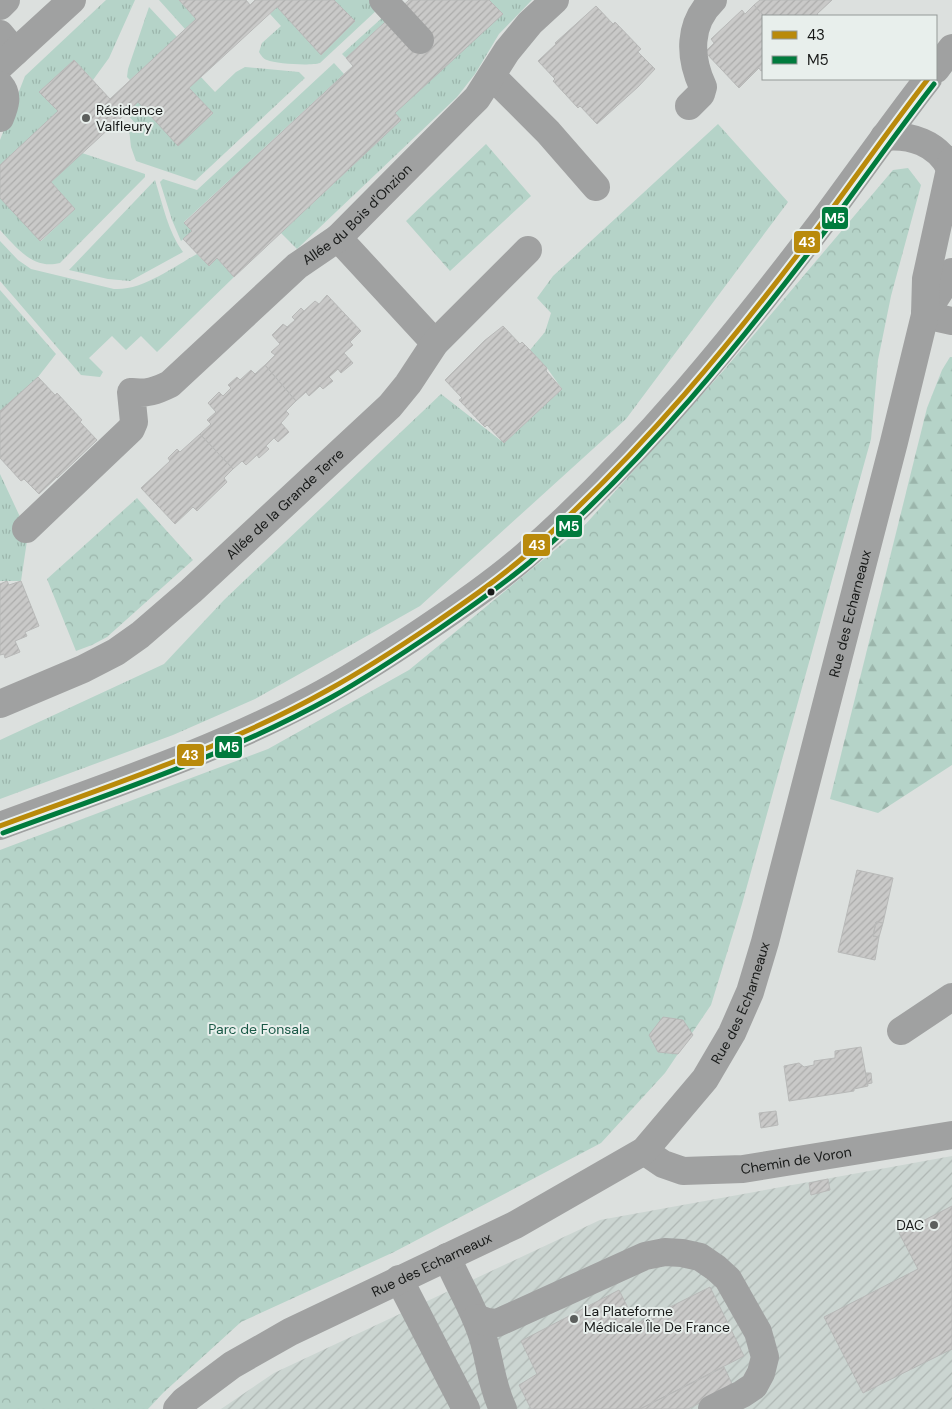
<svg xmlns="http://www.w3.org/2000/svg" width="952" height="1409" font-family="'DM Sans',sans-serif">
<defs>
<pattern id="industrial-furrows" width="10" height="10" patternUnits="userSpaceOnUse" patternTransform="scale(1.25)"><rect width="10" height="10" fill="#cbd5d1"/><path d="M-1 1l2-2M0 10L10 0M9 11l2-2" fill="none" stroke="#aeb6b3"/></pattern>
<pattern id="grass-tufts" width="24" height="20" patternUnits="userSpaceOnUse" patternTransform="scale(1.25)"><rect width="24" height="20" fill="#b5d3c8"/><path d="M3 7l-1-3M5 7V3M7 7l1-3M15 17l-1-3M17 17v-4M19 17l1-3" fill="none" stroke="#9bb5ab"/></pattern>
<pattern id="forest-firs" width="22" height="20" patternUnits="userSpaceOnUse" patternTransform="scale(1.25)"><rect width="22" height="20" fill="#b5d3c8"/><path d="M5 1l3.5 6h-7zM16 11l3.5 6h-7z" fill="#9bb5ab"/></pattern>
<pattern id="park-crowns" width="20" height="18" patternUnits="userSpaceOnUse" patternTransform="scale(1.25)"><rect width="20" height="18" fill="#b5d3c8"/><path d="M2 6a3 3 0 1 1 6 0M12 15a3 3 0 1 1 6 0" fill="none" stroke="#9bb5ab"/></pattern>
<pattern id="building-hatch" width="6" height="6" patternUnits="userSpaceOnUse" patternTransform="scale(1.25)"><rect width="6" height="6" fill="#c9c9c8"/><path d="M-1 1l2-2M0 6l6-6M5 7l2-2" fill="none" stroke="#acacab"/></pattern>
</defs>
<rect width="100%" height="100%" fill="#dce0de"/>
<path fill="url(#industrial-furrows)" d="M 952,1156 L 952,1409 L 221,1409 L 274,1373 L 600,1220 Z"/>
<path fill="url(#grass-tufts)" d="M 106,0 L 135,0 L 109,58 L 93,80 L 74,60 L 39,92 L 58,111 L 0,165 L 0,140 L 25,76 Z
M 159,0 L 179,0 L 196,19 L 185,29 Z
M 334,0 L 370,0 L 378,9 L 320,63 C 311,66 276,64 267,60 C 263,59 261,55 259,52 L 262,43 L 281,26 L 270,14 L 277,7 L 321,54 L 355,21 Z
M 489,0 L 532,0 L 499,34 L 475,74 L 457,97 L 297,249 L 281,233 L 401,120 L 395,113 L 502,14 Z
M 149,7 L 177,37 L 130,80 L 127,77 L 128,69 Z
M 384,16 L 388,19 L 346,58 L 342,54 Z
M 334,63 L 344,74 L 184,222 L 192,231 L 181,241 L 172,220 L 160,182 L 163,179 L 197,190 Z
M 245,67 L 299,72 L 305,78 L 195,181 L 136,161 L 131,147 L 129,129 L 135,123 L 126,113 L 138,102 L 178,145 L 213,113 L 189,88 L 201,77 L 215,92 L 236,72 Z
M 718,124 L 788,202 L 626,419 L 420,606 L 255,699 L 173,735 L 0,799 L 0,740 L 164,664 L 224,600 L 441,394 L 504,443 L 562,389 L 547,368 L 530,350 L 545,332 L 551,313 L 537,298 L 553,276 Z
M 82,153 L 145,174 L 145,177 L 60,263 C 33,270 17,248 0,230 L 0,198 L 41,241 L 75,209 L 51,182 Z
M 155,180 C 163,205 168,232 183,252 L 130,281 L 108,279 L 69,270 Z
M 0,241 L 18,260 L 31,269 L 114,289 C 142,291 173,267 197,254 L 209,266 L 217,258 L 234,277 L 157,352 L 141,336 L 126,350 L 112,336 L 89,358 L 103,372 L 100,377 L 81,375 L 0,281 Z
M 0,290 L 56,354 L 38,377 L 0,413 Z
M 0,474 L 28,534 L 21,581 L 0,581 Z"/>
<path fill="url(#forest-firs)" d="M 950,357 L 952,357 L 952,765 L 878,813 L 830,799 L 927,408 L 942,370 Z"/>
<path fill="url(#park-crowns)" d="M 486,144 L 531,196 L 450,271 L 406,221 Z
M 908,168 L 921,185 L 891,296 L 878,360 L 871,439 L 742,904 L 711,1005 L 665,1073 L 601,1143 L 394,1252 L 241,1322 L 163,1393 L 148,1409 L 0,1409 L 0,850 L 268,749 L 409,670 L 584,526 L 724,370 L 893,170 Z
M 137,498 L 193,560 L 107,637 L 92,645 L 76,651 L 47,579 Z"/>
<path fill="url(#building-hatch)" stroke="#b8b9b8" d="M 179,0 L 246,0 L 250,5 L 255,0 L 334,0 L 355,21 L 321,55 L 277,7 L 189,88 L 213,113 L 178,146 L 138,102 L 51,182 L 75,209 L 40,241 L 0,198 L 0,165 L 58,111 L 39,92 L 74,60 L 110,99 L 196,19 Z
M 409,0 L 489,0 L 503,14 L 395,113 L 401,120 L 234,277 L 217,258 L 209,266 L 183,239 L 192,231 L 184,223 L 353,66 L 346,58 Z
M 760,0 L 832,0 L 817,14 L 819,16 L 764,16 L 754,5 Z
M 754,5 L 764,16 L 763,70 L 761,71 L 759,68 L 739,88 L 705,52 L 714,43 L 711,39 L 742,10 L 745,14 Z
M 596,6 L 613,24 L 615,22 L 641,49 L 638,52 L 655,69 L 638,87 L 597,124 L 580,106 L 578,108 L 553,81 L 555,79 L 538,61 L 556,44 L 555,43 Z
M 327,295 L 361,331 L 350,342 L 353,345 L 344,353 L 353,363 L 341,373 L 338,369 L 329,377 L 333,381 L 323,389 L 320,386 L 309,396 L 306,392 L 296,401 L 265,365 L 275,355 L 271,352 L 280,344 L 272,335 L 283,324 L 287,327 L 295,320 L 292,317 L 301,308 L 304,311 L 315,301 L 319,304 Z
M 503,326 L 520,344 L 522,342 L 530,350 L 547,368 L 546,371 L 562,389 L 504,443 L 487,425 L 485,427 L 459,400 L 462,398 L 445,380 L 484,341 Z
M 265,365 L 296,401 L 286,411 L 289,414 L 281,423 L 289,432 L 278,442 L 274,438 L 266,446 L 269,449 L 259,458 L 257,455 L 246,465 L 242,461 L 233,469 L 200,434 L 211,424 L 207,420 L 216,412 L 208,403 L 219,392 L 223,396 L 231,388 L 228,385 L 237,377 L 240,380 L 251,370 L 255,374 Z
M 38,377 L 55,395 L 57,393 L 82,420 L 80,422 L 97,440 L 57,478 L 57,477 L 39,494 L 24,479 L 21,481 L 0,458 L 0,411 Z
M 200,434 L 233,469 L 224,478 L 227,482 L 197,511 L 193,507 L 175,524 L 141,488 L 170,461 L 168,458 L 177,449 L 180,452 Z
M 7,581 L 9,585 L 21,581 L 39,626 L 25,632 L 27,636 L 15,641 L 20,652 L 5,658 L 4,654 L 0,655 L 0,584 Z
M 857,870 L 893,878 L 883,923 L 876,922 L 873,936 L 879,937 L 875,960 L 838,952 Z
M 876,922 L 883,923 L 879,937 L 873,936 Z
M 663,1017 L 683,1020 L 693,1035 L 678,1054 L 658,1052 L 649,1035 Z
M 861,1047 L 868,1086 L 854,1089 L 854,1091 L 789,1101 L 784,1066 L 799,1063 L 804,1067 L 814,1065 L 814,1061 L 835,1058 L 835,1051 Z
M 866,1073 L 871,1073 L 872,1083 L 867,1084 Z
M 776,1111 L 778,1125 L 761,1128 L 759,1113 Z
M 828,1179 L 830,1190 L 811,1195 L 809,1183 Z
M 952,1206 L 952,1349 L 863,1393 L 824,1317 L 918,1269 L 899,1233 Z
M 710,1287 L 744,1356 L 640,1409 L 531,1409 L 519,1385 L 537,1374 L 521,1341 L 619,1290 L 636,1324 Z
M 724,1367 L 733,1386 L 688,1409 L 640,1409 Z"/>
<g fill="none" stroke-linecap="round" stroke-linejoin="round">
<g stroke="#a0a1a1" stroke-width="28">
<path d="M 383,0 L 420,40"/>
<path d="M 0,6 L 6,0"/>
<path d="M 0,34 L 15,52"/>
<path d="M 0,66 L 72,0"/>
<path d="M 936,69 L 952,48"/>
<path d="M 492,76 L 548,132 L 596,187"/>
<path d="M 0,85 C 9,95 5,106 0,118"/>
<path d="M 689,106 L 701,94 L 703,87 C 689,57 688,24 713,0"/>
<path d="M 884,137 C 910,134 937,143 950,168"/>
<path d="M 338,238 L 435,343"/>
<path d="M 925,314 L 952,272"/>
<path d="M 925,315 L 952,321"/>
<path id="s1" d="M 26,529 L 131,429 L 134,422 L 131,392 C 147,394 156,391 170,384 L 297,266 L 338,238 L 464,111 L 477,98 L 507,51 L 530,23 L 555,0"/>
<path id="s2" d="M 0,704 L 83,669 L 116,652 L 140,635 L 191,591 L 390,406 L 408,384 L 435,343 L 528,250"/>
<path d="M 0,826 C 105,787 213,752 312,699 C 352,678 390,653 427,628 C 461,605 495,582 526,555 C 639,456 735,337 826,217 C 860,171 893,124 928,79"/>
<path d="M 901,1031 L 952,997"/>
<path id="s3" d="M 644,1151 L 663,1164 L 683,1171 L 743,1169 L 952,1135"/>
<path d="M 447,1257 C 458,1284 475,1310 483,1338 C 490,1361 492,1387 503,1409"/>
<path d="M 399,1279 L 466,1409"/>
<path d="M 476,1318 L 487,1322 L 497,1323 L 645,1256 L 665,1252 L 682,1253 L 700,1257 L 716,1268 L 728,1279 L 758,1332 L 765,1357 L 761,1373 L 754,1386 L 742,1394 L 712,1409"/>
<path id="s4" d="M 177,1409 L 184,1401 L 232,1365 L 290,1332 L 515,1225 L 644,1151 L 705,1079 L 732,1033 L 750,992 L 765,942 L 894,442 L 925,315 L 926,279 L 952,160"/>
</g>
<g stroke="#e8efec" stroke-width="9">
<path id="bus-1" d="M 0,826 C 111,785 225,748 328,690 C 364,670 398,648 432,625 C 464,603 496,581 525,556 C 639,456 736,338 826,217 C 860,171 893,124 928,79"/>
</g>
<g stroke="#e8efec" stroke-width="9">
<path id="bus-2" d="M 3,833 C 114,792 228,755 332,697 C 368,677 402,654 436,631 C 468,609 500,587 530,562 C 644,462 741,343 832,222 C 866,176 899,129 934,84"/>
</g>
<use href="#bus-1" stroke="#b98a0b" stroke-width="5"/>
<use href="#bus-2" stroke="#007b3d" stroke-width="5"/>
</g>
<g fill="#5c5f5d" stroke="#e8efec" stroke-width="2">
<circle cx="86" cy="118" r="5"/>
<circle cx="934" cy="1225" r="5"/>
<circle cx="574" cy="1319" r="5"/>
</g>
<circle fill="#171918" stroke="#e8efec" stroke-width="2" cx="491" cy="592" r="4.5"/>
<g text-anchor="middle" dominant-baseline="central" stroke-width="4" stroke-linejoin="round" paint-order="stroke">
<g font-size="14" fill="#171918" stroke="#e8efec" text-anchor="start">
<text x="96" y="110">Résidence<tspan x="96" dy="16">Valfleury</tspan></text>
<text x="924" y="1225" text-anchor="end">DAC</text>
<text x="584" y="1311">La Plateforme<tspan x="584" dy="16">Médicale Île De France</tspan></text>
</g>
<g font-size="14" fill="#171918" stroke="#e8efec">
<text stroke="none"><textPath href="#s1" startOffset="476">Allée du Bois d'Onzion</textPath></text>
<text stroke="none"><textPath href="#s2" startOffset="352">Allée de la Grande Terre</textPath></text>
<text stroke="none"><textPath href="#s4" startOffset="1119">Rue des Echarneaux</textPath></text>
<text stroke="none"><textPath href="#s4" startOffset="714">Rue des Echarneaux</textPath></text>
<text stroke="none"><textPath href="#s3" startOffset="158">Chemin de Voron</textPath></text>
<text stroke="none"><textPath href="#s4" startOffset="294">Rue des Echarneaux</textPath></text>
</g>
<g font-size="14" fill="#1a5947" stroke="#e8efec">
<text x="259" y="1029">Parc de Fonsala</text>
</g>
</g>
<g stroke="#e8efec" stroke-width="2">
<rect x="821" y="206" width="28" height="24" rx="5" fill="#007b3d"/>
<rect x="793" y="230" width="28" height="24" rx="5" fill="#b98a0b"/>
<rect x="555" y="514" width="28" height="24" rx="5" fill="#007b3d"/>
<rect x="522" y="533" width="29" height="24" rx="5" fill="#b98a0b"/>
<rect x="214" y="735" width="29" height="24" rx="5" fill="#007b3d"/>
<rect x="176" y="743" width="29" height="24" rx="5" fill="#b98a0b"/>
</g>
<g font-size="14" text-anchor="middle" font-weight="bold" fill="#fff">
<text x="835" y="223">M5</text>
<text x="807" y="247">43</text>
<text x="569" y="531">M5</text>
<text x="537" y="550">43</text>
<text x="229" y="752">M5</text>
<text x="190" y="760">43</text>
</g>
<rect x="762" y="15" width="175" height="65" fill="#e8efec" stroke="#949997"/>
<rect x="772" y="31" width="25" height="8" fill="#b98a0b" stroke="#949997"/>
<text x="807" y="40" font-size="15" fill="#171918">43</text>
<rect x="772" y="56" width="25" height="8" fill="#007b3d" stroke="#949997"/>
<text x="807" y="65" font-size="15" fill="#171918">M5</text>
</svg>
